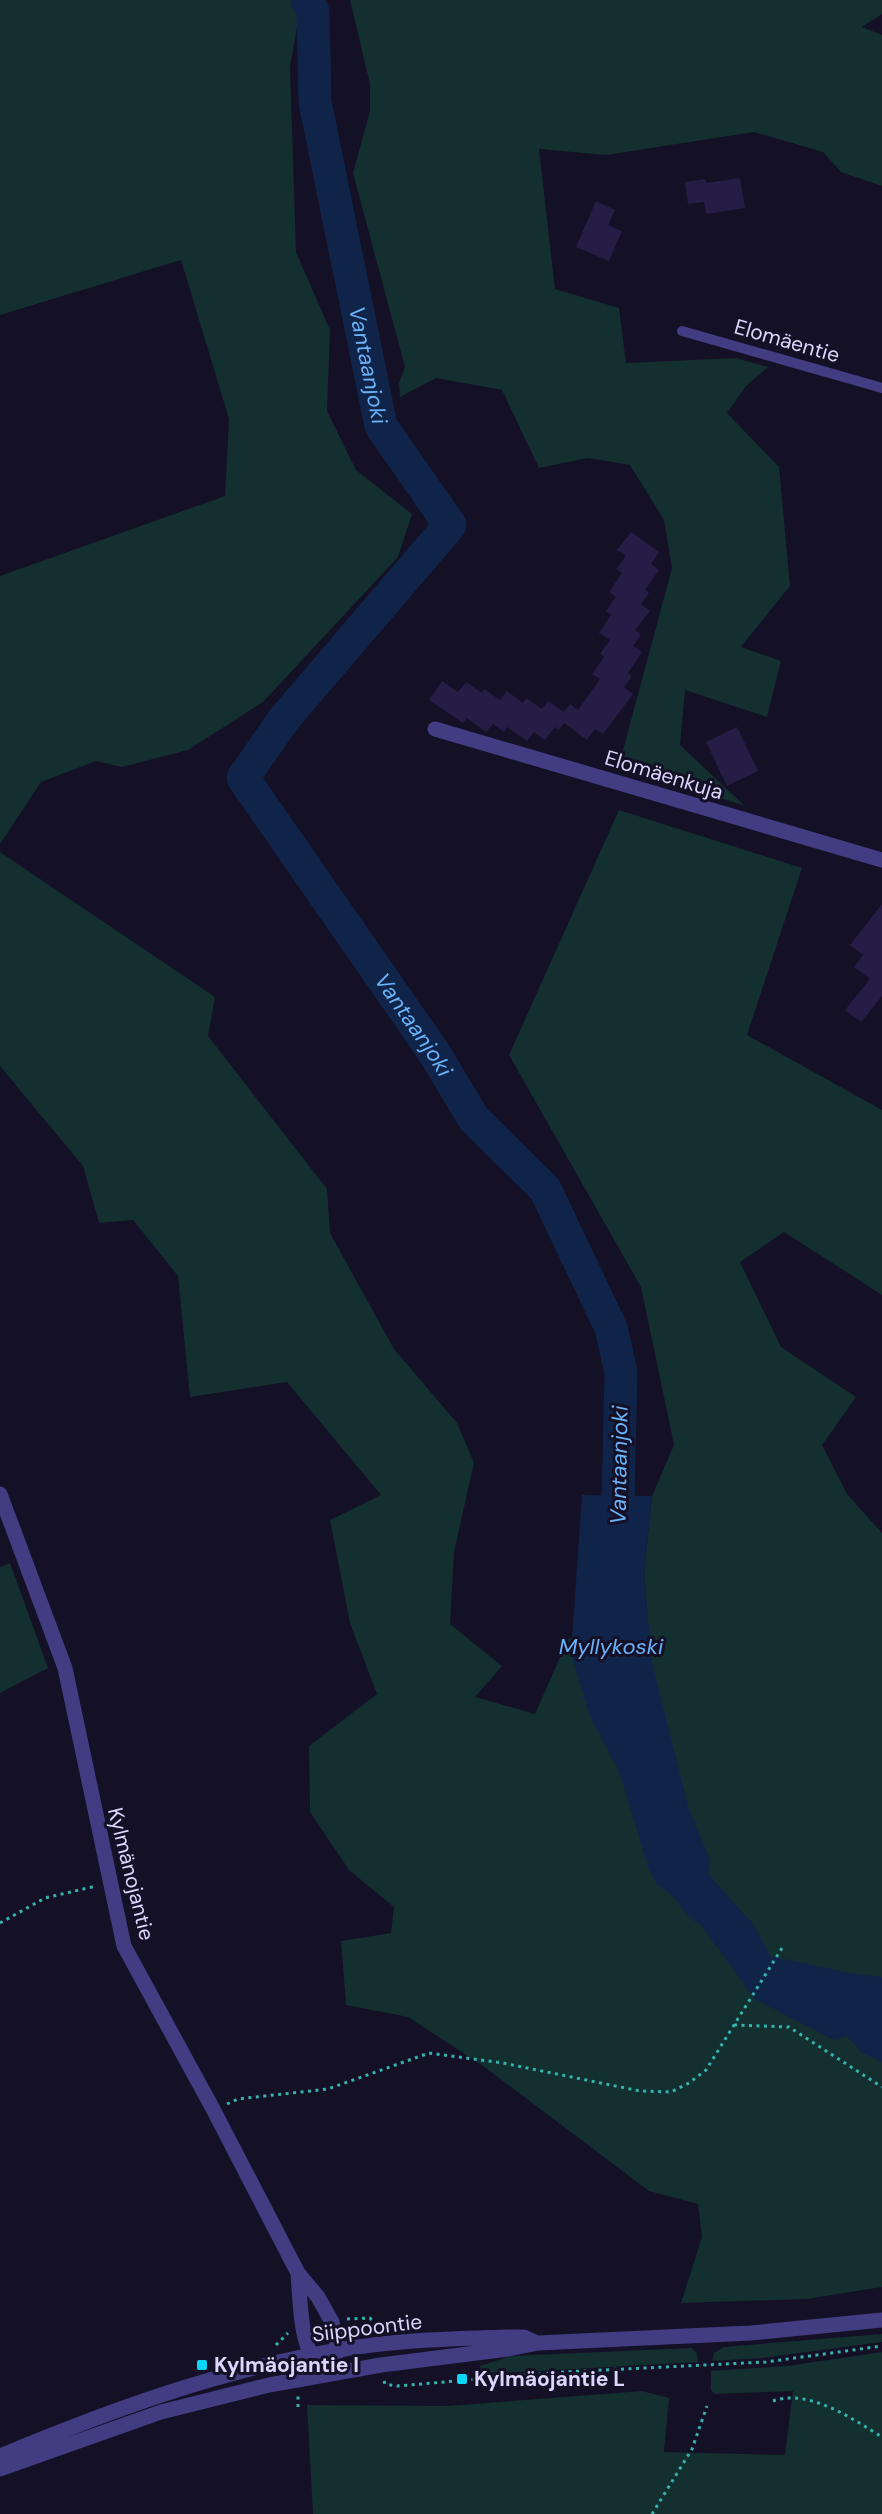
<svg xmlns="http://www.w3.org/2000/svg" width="882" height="2514" font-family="'DM Sans',sans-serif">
<rect width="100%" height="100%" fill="#141026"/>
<path fill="#132f2f" d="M 0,0 L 292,0 L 299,16 L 290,67 L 296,252 L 330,330 L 327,411 L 356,470 L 412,514 L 398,557 L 263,702 L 188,750 L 122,767 L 96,761 L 41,782 L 0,844 L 0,576 L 225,496 L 229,419 L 181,260 L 0,315 Z
M 350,0 L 882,0 L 882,14 L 862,27 L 882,35 L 882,186 L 841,172 L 823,152 L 754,132 L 606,155 L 539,149 L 555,289 L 619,308 L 626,363 L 736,358 L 768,367 L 746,386 L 727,413 L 779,467 L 790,586 L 741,647 L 781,661 L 767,717 L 685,690 L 680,745 L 745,806 L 619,765 L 672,568 L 664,520 L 630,465 L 588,458 L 539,468 L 502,390 L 436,378 L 400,397 L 399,383 L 405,367 L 353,173 L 370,111 L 370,84 Z
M 619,810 L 802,868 L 747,1035 L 882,1110 L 882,1295 L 784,1232 L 740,1262 L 781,1347 L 856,1397 L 822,1445 L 847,1494 L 882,1533 L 882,2287 L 806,2299 L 681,2303 L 702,2237 L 698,2204 L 649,2191 L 483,2066 L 408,2017 L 346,2005 L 341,1941 L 391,1933 L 394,1907 L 349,1870 L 310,1812 L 309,1746 L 377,1694 L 350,1623 L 330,1520 L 381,1495 L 287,1382 L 190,1397 L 178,1276 L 133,1220 L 99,1223 L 83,1166 L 0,1066 L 0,852 L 215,997 L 208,1036 L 327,1189 L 330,1233 L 394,1349 L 457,1423 L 474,1463 L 454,1552 L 450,1624 L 502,1666 L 475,1697 L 535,1714 L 568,1639 L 647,1606 L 644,1574 L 652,1496 L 674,1445 L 641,1287 L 509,1055 Z
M 10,1563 L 48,1668 L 0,1693 L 0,1567 Z
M 882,2334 L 882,2342 L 762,2358 L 712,2361 L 714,2353 L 724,2347 Z
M 692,2348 L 697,2353 L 698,2362 L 485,2374 L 481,2372 L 480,2366 L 511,2356 Z
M 882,2352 L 882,2514 L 313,2514 L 307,2405 L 448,2406 L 642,2391 L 669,2398 L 664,2452 L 785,2455 L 793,2391 L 715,2394 L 711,2390 L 711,2371 L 787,2366 Z"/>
<path fill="#102449" d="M 582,1495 L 652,1496 L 644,1574 L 652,1663 L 688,1806 L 710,1860 L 708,1874 L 753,1924 L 770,1956 L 850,1973 L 882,1977 L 882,2062 L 861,2052 L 847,2036 L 834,2040 L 755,1999 L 700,1924 C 682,1916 677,1893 658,1886 L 649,1870 L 619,1771 L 591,1719 L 571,1654 Z"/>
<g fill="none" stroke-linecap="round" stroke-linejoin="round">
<path stroke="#102449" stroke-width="33" id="s1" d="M 307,0 L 313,12 L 315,102 L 381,426 L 450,525 L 284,719 L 243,778 L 435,1054 L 474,1119 L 545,1189 L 611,1328 L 621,1372 L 617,1541"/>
</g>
<path fill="#261d46" d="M 740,178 L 745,208 L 706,214 L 704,202 L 688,204 L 685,182 L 705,179 L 706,183 Z
M 596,201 L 615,210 L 608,225 L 622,231 L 609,261 L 576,247 Z
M 631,532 L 659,552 L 651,564 L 659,570 L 645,590 L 649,593 L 641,604 L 650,611 L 635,630 L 641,635 L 633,646 L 642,652 L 628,673 L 632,676 L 624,687 L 633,694 L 603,734 L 595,729 L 587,740 L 564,723 L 559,730 L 555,727 L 545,740 L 534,732 L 527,741 L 507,727 L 504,732 L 493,724 L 486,732 L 467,718 L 463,723 L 429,700 L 442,681 L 458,692 L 466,682 L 482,693 L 484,689 L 500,700 L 507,691 L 523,703 L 526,698 L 542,709 L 548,701 L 564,712 L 570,704 L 578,710 L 600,679 L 592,674 L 604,657 L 600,654 L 610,640 L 599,633 L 611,615 L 606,611 L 616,597 L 609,592 L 622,573 L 616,569 L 626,556 L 617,550 Z
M 737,727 L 758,771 L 727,786 L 706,742 Z
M 882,904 L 882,996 L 861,1022 L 845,1010 L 870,979 L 854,967 L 863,955 L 850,945 Z"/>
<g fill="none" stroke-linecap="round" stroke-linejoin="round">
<path stroke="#34b3af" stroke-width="3" stroke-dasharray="3 4.5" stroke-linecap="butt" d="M 0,1923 L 45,1898 L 96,1886
M 734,2025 L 789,2027 L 882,2087
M 227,2104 L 238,2099 L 328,2089 L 429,2053 L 503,2063 L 640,2091 L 671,2092 L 689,2083 L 706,2070 L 782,1948
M 347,2319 L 370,2318 L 377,2327
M 276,2345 L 288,2333
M 384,2381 L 385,2384 L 397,2386 L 563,2372 L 766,2362 L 882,2346
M 773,2401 C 808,2388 853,2419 882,2437
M 298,2407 L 298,2396
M 652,2514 L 692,2449 L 707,2406"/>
<path stroke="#423d83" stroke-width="10" d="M 682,331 L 882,388"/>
<path stroke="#423d83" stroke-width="15" d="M 435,729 L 882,860"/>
<path stroke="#423d83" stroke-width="15" d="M 0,1494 L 65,1668 L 124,1946 L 213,2109 L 298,2273 L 318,2297 L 332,2322 L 338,2350 L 328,2373
M 298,2273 C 300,2297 300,2346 317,2363
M 0,2456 C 114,2409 217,2371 339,2350 C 394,2340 451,2339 507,2337 L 524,2337 L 535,2342
M 0,2469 L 161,2412 L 269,2385 L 381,2365 L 508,2349 L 538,2343 L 751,2333 L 882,2320"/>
</g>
<g fill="#0ad7f5" stroke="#141026" stroke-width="2">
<rect x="196" y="2359" width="12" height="12" rx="3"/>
<rect x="456" y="2373" width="12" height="12" rx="3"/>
</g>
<g text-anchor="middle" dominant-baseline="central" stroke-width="6" stroke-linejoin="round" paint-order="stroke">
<g font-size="21" fill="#dcd6fd" stroke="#141026">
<text transform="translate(787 341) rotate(16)">Elomäentie</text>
<text transform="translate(664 775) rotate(17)">Elomäenkuja</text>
<text transform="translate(131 1874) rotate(76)">Kylmänojantie</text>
<text transform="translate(367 2328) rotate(-7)">Siippoontie</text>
</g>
<g font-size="21" font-weight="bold" fill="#dcd6fd" stroke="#141026" text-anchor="start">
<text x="214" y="2365">Kylmäojantie I</text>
<text x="474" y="2379">Kylmäojantie L</text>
</g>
<g font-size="22" font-style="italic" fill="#69b2f9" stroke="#141026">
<text stroke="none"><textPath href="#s1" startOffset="372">Vantaanjoki</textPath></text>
<text stroke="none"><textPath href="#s1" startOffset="1182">Vantaanjoki</textPath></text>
<text transform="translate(619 1465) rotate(-89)">Vantaanjoki</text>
<text x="611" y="1646">Myllykoski</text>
</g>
</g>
</svg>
